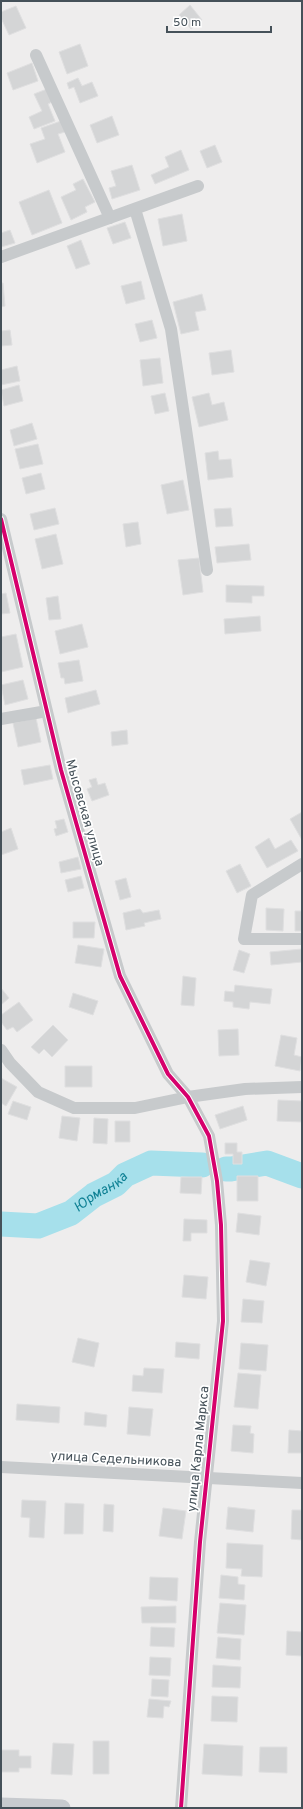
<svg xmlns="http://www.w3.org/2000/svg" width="303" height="1809" font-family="Overpass,sans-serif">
<rect width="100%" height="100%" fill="#eeeded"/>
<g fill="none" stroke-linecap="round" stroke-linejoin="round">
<g stroke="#a6e0eb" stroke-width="25">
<path d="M 226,1169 L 231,1169 L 267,1163 L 302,1176"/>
<path id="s1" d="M 1,1224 L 38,1226 L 71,1213 L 94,1195 L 116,1184 L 125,1175 L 151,1163 L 202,1165"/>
</g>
</g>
<path fill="#d4d5d6" stroke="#dfdfe0" d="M 190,5 L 202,20 L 191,29 L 179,15 Z
M 16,6 L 26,28 L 9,35 L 1,18 L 1,12 Z
M 80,44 L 88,66 L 67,74 L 59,52 Z
M 32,63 L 38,81 L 13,90 L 7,73 Z
M 78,78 L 82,86 L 92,82 L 98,96 L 80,103 L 74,87 L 69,89 L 67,83 Z
M 47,89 L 52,102 L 48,104 L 55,121 L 34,129 L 29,117 L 42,111 L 34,94 Z
M 112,116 L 119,135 L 97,143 L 90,125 Z
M 61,121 L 65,132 L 58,134 L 65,152 L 37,163 L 30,144 L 45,139 L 41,128 Z
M 215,145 L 222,162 L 207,168 L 200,151 Z
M 181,150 L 189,170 L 155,184 L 151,175 L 169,167 L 165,157 Z
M 132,165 L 140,190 L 112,199 L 109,188 L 116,186 L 111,171 Z
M 83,179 L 95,202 L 85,207 L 87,212 L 71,220 L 61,197 L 76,190 L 73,184 Z
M 49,190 L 62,223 L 32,235 L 19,202 Z
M 182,214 L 187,241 L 163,246 L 158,219 Z
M 125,222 L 131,238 L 113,244 L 107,228 Z
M 10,230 L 15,243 L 1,247 L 1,233 Z
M 81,240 L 90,264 L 76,269 L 67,246 Z
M 141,281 L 145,299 L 126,304 L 121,286 Z
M 1,283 L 3,283 L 5,306 L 1,307 Z
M 202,294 L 206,310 L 195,312 L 199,330 L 181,334 L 173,302 Z
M 152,320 L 157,338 L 140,342 L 135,324 Z
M 10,330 L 12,345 L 1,346 L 1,331 Z
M 231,350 L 234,372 L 212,375 L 209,353 Z
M 160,358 L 163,383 L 143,386 L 140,360 Z
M 17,366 L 20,381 L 1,385 L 1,370 Z
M 19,385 L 23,401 L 4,406 L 1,390 Z
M 165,393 L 169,411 L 155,414 L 151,396 Z
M 209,393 L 212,405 L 224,402 L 228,420 L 199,427 L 192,397 Z
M 32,423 L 37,439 L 14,446 L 10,430 Z
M 38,444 L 43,464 L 20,469 L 15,449 Z
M 218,451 L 219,460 L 231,459 L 233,477 L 208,480 L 205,453 Z
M 41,473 L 45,489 L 26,494 L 22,478 Z
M 183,480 L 189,510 L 167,514 L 161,485 Z
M 55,508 L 59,524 L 34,530 L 30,514 Z
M 231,508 L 233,526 L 216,527 L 214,509 Z
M 138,522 L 141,544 L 126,547 L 123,524 Z
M 56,534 L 63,564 L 42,569 L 35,539 Z
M 249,544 L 251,560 L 217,563 L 215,547 Z
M 199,558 L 203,592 L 183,595 L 178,560 Z
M 226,585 L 264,586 L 264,596 L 252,596 L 252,603 L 226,602 Z
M 6,593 L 10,613 L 1,614 L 1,594 Z
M 58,596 L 61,619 L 49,620 L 46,598 Z
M 260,616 L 261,631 L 225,634 L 224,619 Z
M 82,624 L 88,647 L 60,654 L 55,631 Z
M 16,634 L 23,667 L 1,672 L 1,637 Z
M 79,660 L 83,681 L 65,684 L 64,678 L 61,678 L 58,663 Z
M 23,680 L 28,699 L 5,705 L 1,685 Z
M 96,690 L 100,704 L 68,713 L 65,698 Z
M 36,718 L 41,742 L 18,747 L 13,723 Z
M 127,730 L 128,744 L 112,746 L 111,732 Z
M 50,765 L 53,779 L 24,785 L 21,770 Z
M 96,778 L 98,785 L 105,783 L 109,795 L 92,801 L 87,789 L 92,787 L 89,780 Z
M 302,812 L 302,840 L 290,819 Z
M 64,819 L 68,832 L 56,836 L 54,829 L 57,828 L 55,821 Z
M 11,828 L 18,849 L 1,855 L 1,832 Z
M 269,838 L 275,849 L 291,840 L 298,851 L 267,868 L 255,847 Z
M 78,857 L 81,869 L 61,873 L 59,862 Z
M 240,864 L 251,886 L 237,893 L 226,871 Z
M 81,876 L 84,888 L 68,892 L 65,880 Z
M 126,878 L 131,897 L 120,900 L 115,881 Z
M 266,908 L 284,909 L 283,931 L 266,930 Z
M 140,909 L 143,913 L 159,910 L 161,919 L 144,923 L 145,926 L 126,930 L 123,913 Z
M 295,911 L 302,911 L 302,931 L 295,931 Z
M 73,922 L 95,922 L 94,938 L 73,938 Z
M 78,945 L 104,949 L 101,967 L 75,963 Z
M 302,949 L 302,962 L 271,965 L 270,952 Z
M 239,950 L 250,954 L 244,973 L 233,970 Z
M 183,976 L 196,978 L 194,1006 L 181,1005 Z
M 235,985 L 272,989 L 270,1004 L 250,1002 L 249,1009 L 233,1007 L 233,1002 L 224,1001 L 225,991 L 234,992 Z
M 1,988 L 9,998 L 1,1005 Z
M 73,993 L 98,1001 L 93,1015 L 69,1007 Z
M 19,1002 L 33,1020 L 17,1032 L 13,1027 L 7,1030 L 1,1022 L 1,1015 Z
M 53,1025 L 68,1040 L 52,1057 L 44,1049 L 39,1054 L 31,1047 Z
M 238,1029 L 239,1055 L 219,1056 L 218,1030 Z
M 281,1035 L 297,1038 L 294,1055 L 302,1057 L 300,1071 L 275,1066 Z
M 65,1066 L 92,1066 L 92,1087 L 65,1087 Z
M 1,1078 L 17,1087 L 6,1106 L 1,1103 Z
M 278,1100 L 302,1101 L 302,1122 L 277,1121 Z
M 13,1101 L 31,1107 L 27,1120 L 8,1114 Z
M 243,1106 L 247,1120 L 220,1129 L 215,1115 Z
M 62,1116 L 80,1118 L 77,1141 L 59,1138 Z
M 94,1118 L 108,1119 L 107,1144 L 93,1143 Z
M 115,1121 L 130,1121 L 130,1142 L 115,1142 Z
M 225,1143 L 237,1143 L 237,1152 L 242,1152 L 242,1164 L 233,1164 L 233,1154 L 225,1154 Z
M 237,1176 L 258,1176 L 258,1201 L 237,1201 Z
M 181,1177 L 202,1177 L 201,1194 L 180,1193 Z
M 238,1213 L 261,1216 L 259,1235 L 236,1232 Z
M 184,1219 L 207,1220 L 207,1233 L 191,1233 L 191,1241 L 183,1241 Z
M 250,1260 L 270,1263 L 266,1286 L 246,1282 Z
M 184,1275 L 208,1277 L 206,1299 L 182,1297 Z
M 243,1299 L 264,1301 L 262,1323 L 241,1322 Z
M 78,1338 L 99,1343 L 94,1367 L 72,1362 Z
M 176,1342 L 200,1344 L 199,1359 L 175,1357 Z
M 241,1343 L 268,1345 L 266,1371 L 239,1369 Z
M 144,1368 L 164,1369 L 162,1393 L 132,1391 L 133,1375 L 143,1376 Z
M 238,1373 L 261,1375 L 258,1409 L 234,1407 Z
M 17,1404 L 60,1407 L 59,1423 L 16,1420 Z
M 129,1407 L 153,1409 L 150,1436 L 127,1434 Z
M 85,1412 L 107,1415 L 106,1427 L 84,1425 Z
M 233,1425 L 251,1426 L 250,1433 L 254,1434 L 253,1453 L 231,1451 Z
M 289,1430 L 302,1431 L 302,1453 L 288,1453 Z
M 22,1500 L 46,1501 L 44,1538 L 29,1537 L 30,1518 L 21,1517 Z
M 65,1503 L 84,1504 L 83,1534 L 64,1534 Z
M 104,1504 L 114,1505 L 113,1532 L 103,1531 Z
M 228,1507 L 255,1510 L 253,1532 L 226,1529 Z
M 163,1508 L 186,1511 L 182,1539 L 159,1536 Z
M 292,1510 L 302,1510 L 302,1540 L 291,1539 Z
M 227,1543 L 263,1545 L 262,1577 L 241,1576 L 242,1569 L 226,1568 Z
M 221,1575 L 238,1577 L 238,1584 L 245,1585 L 244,1600 L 219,1598 Z
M 150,1577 L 178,1578 L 177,1601 L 149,1599 Z
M 220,1603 L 246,1605 L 244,1635 L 217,1633 Z
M 176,1606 L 176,1623 L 142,1623 L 141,1607 Z
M 151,1627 L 175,1628 L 174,1647 L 150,1646 Z
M 287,1631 L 302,1632 L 302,1656 L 286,1655 Z
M 218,1637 L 241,1639 L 240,1660 L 216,1658 Z
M 150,1657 L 171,1658 L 170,1676 L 149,1675 Z
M 213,1665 L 241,1667 L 240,1688 L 212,1687 Z
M 152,1679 L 169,1680 L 168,1697 L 151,1696 Z
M 212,1696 L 238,1697 L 237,1722 L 211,1721 Z
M 149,1699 L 171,1701 L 169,1707 L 164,1706 L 163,1718 L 147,1717 Z
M 93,1741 L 109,1741 L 109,1774 L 93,1774 Z
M 53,1743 L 74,1744 L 72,1775 L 51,1774 Z
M 204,1744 L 243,1746 L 242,1776 L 202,1774 Z
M 260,1747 L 287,1747 L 287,1773 L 259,1772 Z
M 1,1750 L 19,1750 L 19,1756 L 31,1756 L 31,1768 L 19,1768 L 19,1772 L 1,1772 Z"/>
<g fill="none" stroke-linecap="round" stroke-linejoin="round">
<path stroke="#c7cacc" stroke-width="12" d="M 36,55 L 110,218
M 135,209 L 171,329 L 207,570
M 1,257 L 198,186
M 1,519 L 61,770 L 120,976 L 168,1074 L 188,1097 L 209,1136 L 217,1181 L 221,1225 L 223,1321 L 200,1542 L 181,1808
M 1,719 L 47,711
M 302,864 L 252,895 L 244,939 L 302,939
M 1,1050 L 10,1063 L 38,1092 L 74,1108 L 135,1108 L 188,1097 L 245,1089 L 302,1087
M 1,1467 L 302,1483"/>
<path stroke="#c7cace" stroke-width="17" d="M 1,1806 L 62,1808"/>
<g stroke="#fff" stroke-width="6">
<path id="cycleway" d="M 1,519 L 61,770 L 120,976 L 168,1074 L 188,1097 L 209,1136 L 217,1181 L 221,1225 L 223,1321 L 200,1542 L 181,1808"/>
</g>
<use href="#cycleway" stroke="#d6006c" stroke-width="4"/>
</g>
<g text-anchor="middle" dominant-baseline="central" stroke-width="3.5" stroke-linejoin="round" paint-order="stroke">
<g font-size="13" fill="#455159" stroke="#fff">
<text transform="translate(84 813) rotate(74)">Мысовская улица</text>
<text transform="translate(199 1449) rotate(-84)">улица Карла Маркса</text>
<text transform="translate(116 1460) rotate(3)">улица Седельникова</text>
</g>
<g font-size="14" font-style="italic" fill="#0e8094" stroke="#fff">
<text stroke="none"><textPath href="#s1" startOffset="109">Юрманка</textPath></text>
</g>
</g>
<rect width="303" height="1809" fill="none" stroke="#455159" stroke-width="4"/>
<path d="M167 26v6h104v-6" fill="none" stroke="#455159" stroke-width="2"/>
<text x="173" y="26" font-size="12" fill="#455159" stroke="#ffffff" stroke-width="3" paint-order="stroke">50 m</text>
</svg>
